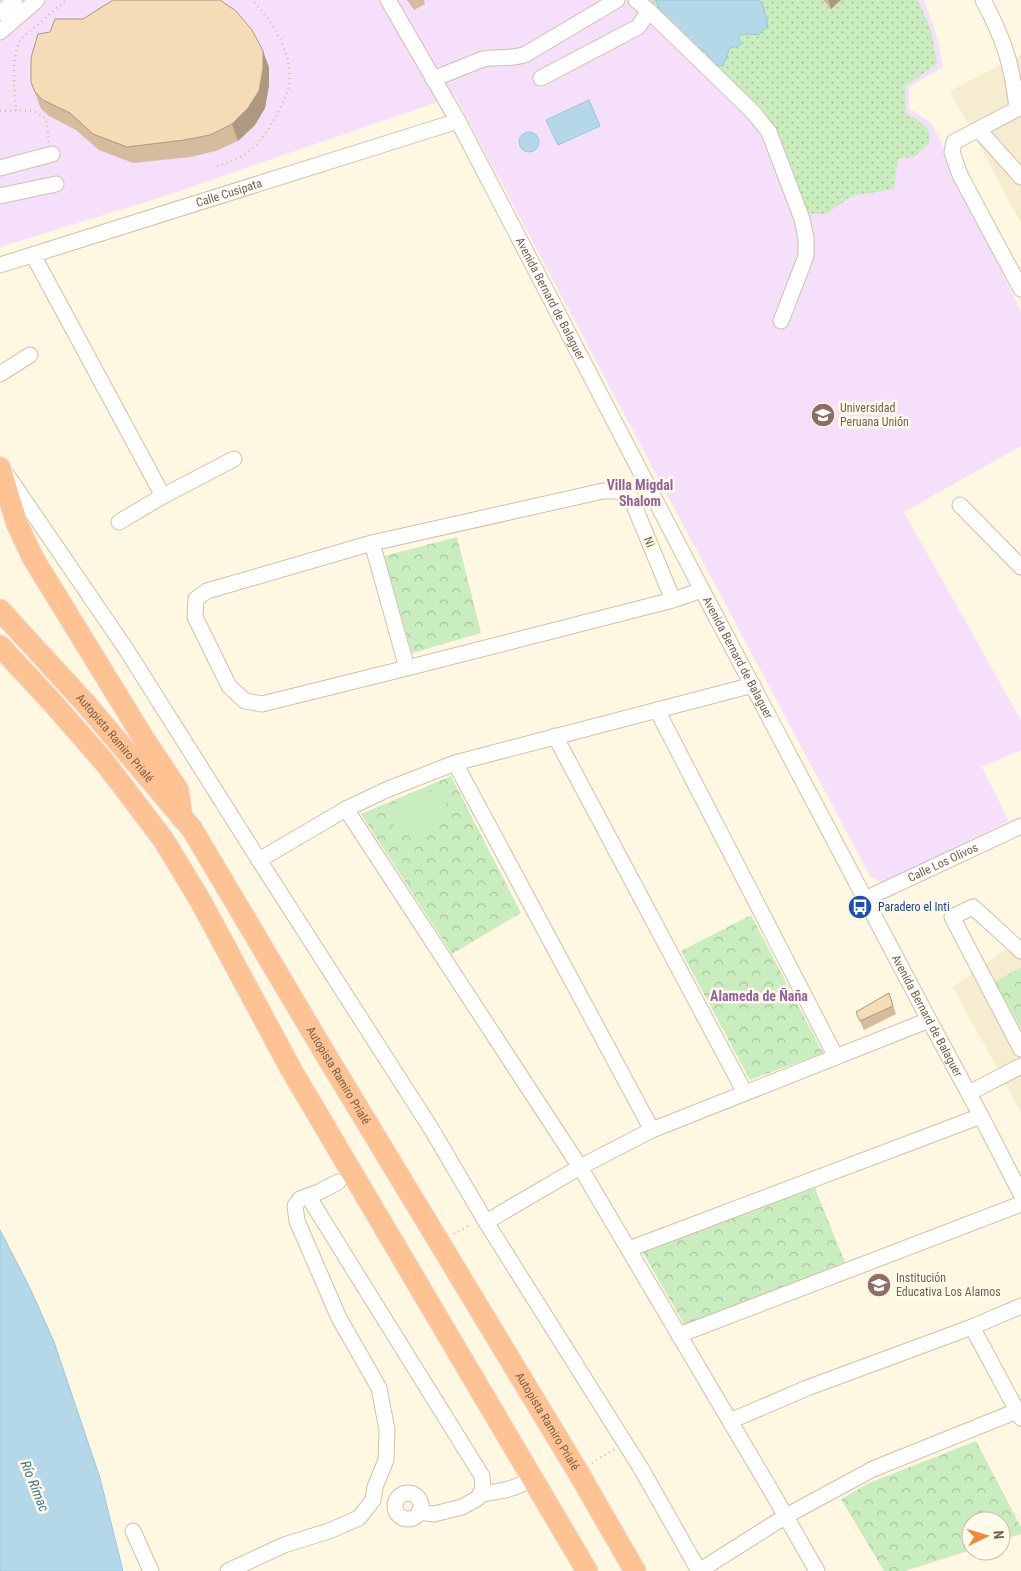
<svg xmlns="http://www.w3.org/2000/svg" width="1021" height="1571" font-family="'Roboto Condensed',sans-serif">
<defs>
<pattern id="grass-dots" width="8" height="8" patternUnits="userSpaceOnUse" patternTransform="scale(1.25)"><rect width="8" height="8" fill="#caedbf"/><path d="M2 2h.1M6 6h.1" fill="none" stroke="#a9c39d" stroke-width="1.8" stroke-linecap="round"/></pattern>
<pattern id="park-crowns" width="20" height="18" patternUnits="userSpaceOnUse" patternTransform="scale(1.25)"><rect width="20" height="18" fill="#caedbf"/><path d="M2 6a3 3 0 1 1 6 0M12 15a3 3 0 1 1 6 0" fill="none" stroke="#a9c39d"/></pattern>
</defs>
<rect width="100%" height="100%" fill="#fef8e2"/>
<path fill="#f6ecd0" d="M 1021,54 L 1021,223 L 950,91 Z
M 1021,938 L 1021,1112 L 953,987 Z"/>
<path fill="#f5dffa" d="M 0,0 L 924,0 L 936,32 L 943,67 L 909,87 L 909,108 L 932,124 L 1021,312 L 1021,446 L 904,512 L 1021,720 L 1021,750 L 982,767 L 1009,821 L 882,883 L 870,876 L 455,96 L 165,196 L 0,247 Z"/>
<path fill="url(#grass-dots)" d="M 651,0 L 918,0 L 931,30 L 937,64 L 905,86 L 906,113 L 921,122 L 929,131 L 929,144 L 914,157 L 898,159 L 894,189 L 852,196 L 826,214 L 810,214 L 801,206 L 780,146 L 653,6 Z"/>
<path fill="url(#park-crowns)" d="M 457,537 L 481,633 L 412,653 L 384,556 Z
M 451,776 L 521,913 L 452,954 L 361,814 Z
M 751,915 L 823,1053 L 750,1080 L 681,951 Z
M 1021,967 L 1021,1028 L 995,982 Z
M 815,1188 L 845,1262 L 687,1329 L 643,1253 L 664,1240 Z
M 976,1441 L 1021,1527 L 1021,1534 L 1001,1540 L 1001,1521 L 971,1521 L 971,1550 L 905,1571 L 884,1571 L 841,1499 L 869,1483 Z"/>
<path fill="#caedbf" d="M 441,788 L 451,819 L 398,837 L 387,806 Z"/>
<path fill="#b5d8e9" stroke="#9ac6dc" d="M 655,0 L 759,0 L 763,6 L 768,25 L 759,35 L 746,34 L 739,36 L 739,39 L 742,43 L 739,46 L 730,48 L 723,66 L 713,64 L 707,53 L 683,39 L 678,30 L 661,11 Z
M 589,100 L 600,126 L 558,145 L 546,120 Z
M519 142a10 10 0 1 1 20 0a10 10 0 1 1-20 0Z
M 0,1230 L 30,1288 L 54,1342 L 100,1478 L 123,1571 L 0,1571 Z"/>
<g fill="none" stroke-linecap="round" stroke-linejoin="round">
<g stroke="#d0c1a8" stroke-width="17">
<g id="minor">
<path id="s1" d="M 388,0 L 458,121 L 702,590 L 929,1020 L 981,1116 L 1021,1194"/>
<path d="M 983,0 C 1004,39 1012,64 1017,108"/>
<path d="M 649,11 L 753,112 L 769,132 L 802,219 L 806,238 L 806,256 L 781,321"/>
<path d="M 0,13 L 15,0"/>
<path d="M 0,32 L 37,0"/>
<path d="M 541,78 L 638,27 L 649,11 L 636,0"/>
<path d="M 433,79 L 483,59 C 498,56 511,60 526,54 L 617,0"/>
<path d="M 1021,107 L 954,142 L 952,152 L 960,175 L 1021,289"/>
<path d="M 979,130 L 1021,177"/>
<path d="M 0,168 L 52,154"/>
<path d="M 0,196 L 56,184"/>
<path d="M 33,255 L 163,496"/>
<path id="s2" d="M 0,265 L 458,121"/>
<path d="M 0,374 L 30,355"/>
<path d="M 7,475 L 126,649 L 259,860 L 432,1130 L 486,1222 L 642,1470 L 699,1571"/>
<path d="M 960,505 L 1021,567"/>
<path d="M 119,522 L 163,496 L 234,459"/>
<path d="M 372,543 L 407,668"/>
<path d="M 673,600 L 631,498 L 617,491 L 603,491 L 372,543 L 207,591 L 196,599 L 195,617 L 229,686 L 245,701 L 262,704 L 407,668 L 673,600 L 702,590"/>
<path d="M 657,710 L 836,1057"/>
<path d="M 555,736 L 745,1093"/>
<path d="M 455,763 L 652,1130"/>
<path d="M 346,809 L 580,1167 L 773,1494 L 817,1571"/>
<path d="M 259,860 L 346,809 L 386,790 L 455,763 L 753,685"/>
<path id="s3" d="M 865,899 L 1021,826"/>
<path d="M 1021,951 L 973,907 L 952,917 L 1021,1049"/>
<path d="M 969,1093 L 1021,1066"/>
<path d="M 308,1196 L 482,1476 L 483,1488 L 478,1498 L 462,1507 L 434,1514 L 419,1512"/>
<path d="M 486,1222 L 580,1167 L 652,1130 L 929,1020"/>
<path d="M 629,1249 L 981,1116"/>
<path d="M 972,1327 L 1021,1418"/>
<path d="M 679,1335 L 1021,1204"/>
<path d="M 730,1421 L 807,1388 L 972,1327 L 1021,1306"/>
<circle cx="408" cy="1506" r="13"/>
<path d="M 480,1494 C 503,1491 513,1490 533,1478"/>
<path d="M 133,1531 L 151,1571"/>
<path d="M 228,1571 L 284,1545 L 329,1531 L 359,1518 L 373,1500 L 375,1487 L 386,1460 L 387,1430 L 379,1388 L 339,1318 L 297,1221 L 295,1206 L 300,1199 L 319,1192 L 338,1182"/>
<path d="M 699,1571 L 786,1516 L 873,1469 L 1017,1411"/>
</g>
</g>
<g stroke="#e4dfda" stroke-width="23">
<g id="highway">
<path d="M 0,468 L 17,524 L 33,558 L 144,739 L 178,790 L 182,818"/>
<path id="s4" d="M 0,610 L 86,704 L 192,829 L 323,1050 L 578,1472 L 635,1571"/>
<path d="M 0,646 L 52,702 L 106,764 L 163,839 L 200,900 L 292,1071 L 587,1571"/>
</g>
</g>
<path stroke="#dbbf9a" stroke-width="2.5" stroke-dasharray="1 4" stroke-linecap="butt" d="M 0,111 C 13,111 40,106 46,121 C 48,127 48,136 49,142
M 16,111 C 15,89 10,58 21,39 L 66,0
M 217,166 C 224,164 232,161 239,158 C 255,149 266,134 275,118 C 279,110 285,100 288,90 C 296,59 273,21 252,0
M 454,1234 L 471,1224
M 592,1463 L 615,1449"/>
<use href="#minor" stroke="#fff" stroke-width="15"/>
<use href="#highway" stroke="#fec293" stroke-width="21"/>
</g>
<path fill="#d4bc9d" d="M 407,0 L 424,0 L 425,4 L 414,10 Z
M 823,0 L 841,0 L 831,9 Z
M 50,32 L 269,67 L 269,85 L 265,108 L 255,125 L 238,141 L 216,151 L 190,157 L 133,163 L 99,150 L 76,130 L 49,116 L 41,109 L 31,82 Z
M 889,993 L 896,1014 L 864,1030 L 856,1012 Z"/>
<path fill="#ac9980" d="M 828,0 L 841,0 L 831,9 Z
M 263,51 L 269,67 L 269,85 L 265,108 L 255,125 L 238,141 L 232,124 Z"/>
<path fill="#f6dbb7" stroke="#ac9980" d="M 113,0 L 220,0 L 236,11 L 252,30 L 263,51 L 263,69 L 259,91 L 248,108 L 232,124 L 210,135 L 184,140 L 127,147 L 93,134 L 70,113 L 43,100 L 35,92 L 31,82 L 31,58 L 38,34 L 50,32 L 55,19 L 83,19 Z
M 889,993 L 893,1006 L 860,1021 L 856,1012 Z"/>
<defs>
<g id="university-disc" transform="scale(1.25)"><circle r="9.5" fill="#8d6e63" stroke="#fffbea"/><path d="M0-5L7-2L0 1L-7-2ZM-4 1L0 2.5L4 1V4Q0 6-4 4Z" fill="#fff"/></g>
<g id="bus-disc" transform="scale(1.25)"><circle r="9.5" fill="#1a4fb4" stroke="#fffbea"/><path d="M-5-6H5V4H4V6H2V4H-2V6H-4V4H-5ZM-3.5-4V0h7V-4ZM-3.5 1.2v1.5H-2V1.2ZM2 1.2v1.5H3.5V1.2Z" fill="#fff"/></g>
<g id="school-disc" transform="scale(1.25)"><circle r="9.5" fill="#8d6e63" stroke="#fffbea"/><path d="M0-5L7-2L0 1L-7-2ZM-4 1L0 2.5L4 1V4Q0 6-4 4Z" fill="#fff"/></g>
</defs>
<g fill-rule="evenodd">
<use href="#university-disc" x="823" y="415"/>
<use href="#bus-disc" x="860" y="907"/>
<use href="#school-disc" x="879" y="1285"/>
</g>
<g text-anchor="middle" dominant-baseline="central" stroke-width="5" stroke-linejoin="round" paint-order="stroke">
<g font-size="12" fill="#786146" stroke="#fffbea">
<text stroke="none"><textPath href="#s2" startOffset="240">Calle Cusipata</textPath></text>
<text stroke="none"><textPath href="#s1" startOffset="340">Avenida Bernard de Balaguer</textPath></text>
<text transform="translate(649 542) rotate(68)">Ni</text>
<text stroke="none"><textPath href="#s1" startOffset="745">Avenida Bernard de Balaguer</textPath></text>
<text stroke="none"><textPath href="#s4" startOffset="172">Autopista Ramiro Prialé</textPath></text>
<text stroke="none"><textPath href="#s3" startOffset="86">Calle Los Olivos</textPath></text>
<text stroke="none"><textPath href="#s1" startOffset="1150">Avenida Bernard de Balaguer</textPath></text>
<text stroke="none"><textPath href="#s4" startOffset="578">Autopista Ramiro Prialé</textPath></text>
<text stroke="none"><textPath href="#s4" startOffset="982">Autopista Ramiro Prialé</textPath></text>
</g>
<g font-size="12" fill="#785e54" stroke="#fffbea" text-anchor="start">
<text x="840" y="408">Universidad<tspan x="840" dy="14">Peruana Unión</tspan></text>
<text x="896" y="1278">Institución<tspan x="896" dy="14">Educativa Los Alamos</tspan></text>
</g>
<g font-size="12" fill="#164399" stroke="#fffbea" text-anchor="start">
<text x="878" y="907">Paradero el Inti</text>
</g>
<g font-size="14" font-weight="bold" fill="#93619c" stroke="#fffbea">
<text x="640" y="485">Villa Migdal<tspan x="640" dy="16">Shalom</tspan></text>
<text x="759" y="996">Alameda de Ñaña</text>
</g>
<g font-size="14" font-style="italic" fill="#417894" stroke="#fffbea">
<text transform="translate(35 1486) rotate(68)">Río Rímac</text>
</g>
</g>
<g transform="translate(986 1536) rotate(85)"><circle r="24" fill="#fffbea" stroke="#c9bda8"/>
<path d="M0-4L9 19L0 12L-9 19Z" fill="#f2863d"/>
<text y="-8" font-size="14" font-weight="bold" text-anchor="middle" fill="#786146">N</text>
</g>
</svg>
